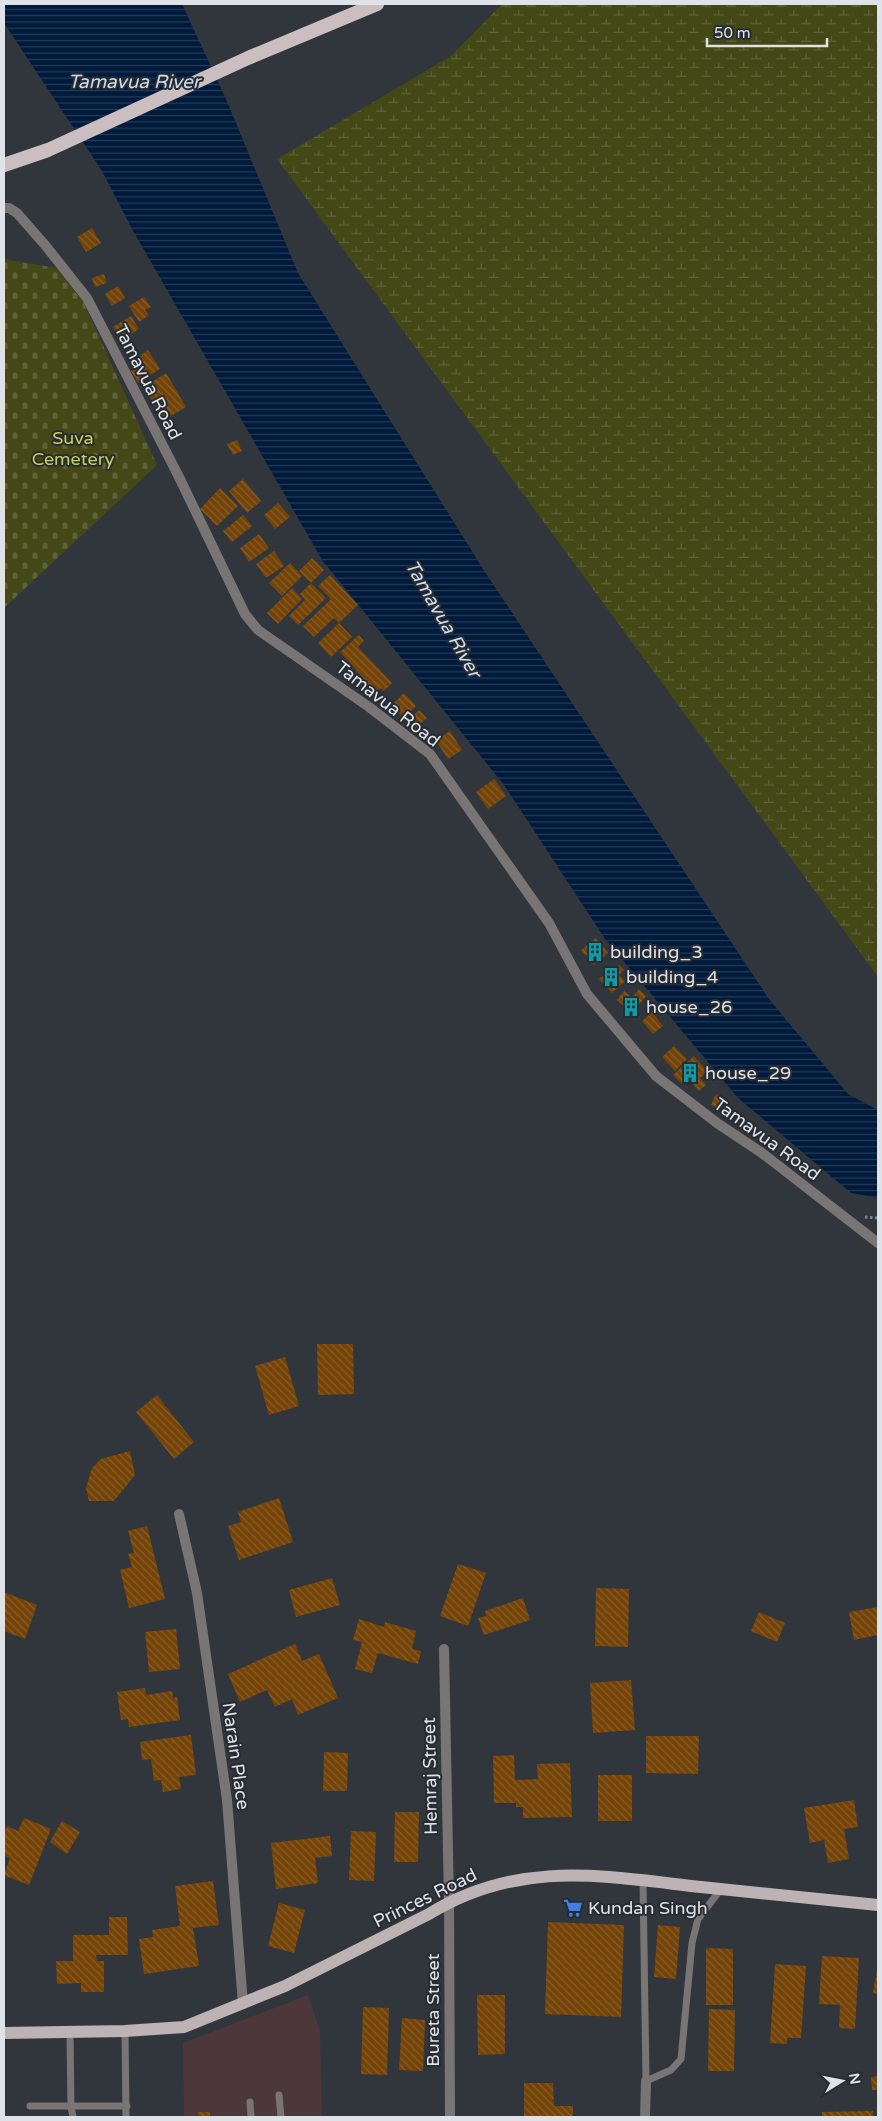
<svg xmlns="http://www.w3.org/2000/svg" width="882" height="2121" font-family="'Varela Round',sans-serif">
<defs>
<pattern id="wetland-marsh" width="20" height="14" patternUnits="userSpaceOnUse" patternTransform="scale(1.25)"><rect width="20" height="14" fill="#444817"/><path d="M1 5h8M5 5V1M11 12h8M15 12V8" fill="none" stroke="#5f6239"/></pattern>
<pattern id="cemetery-stones" width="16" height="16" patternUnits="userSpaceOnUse" patternTransform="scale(1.25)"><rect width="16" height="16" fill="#444817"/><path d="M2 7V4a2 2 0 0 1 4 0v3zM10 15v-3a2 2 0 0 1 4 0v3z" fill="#5f6239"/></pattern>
<pattern id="water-rules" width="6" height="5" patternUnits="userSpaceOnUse" patternTransform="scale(1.25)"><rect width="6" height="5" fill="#001a3b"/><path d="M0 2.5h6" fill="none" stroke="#253b57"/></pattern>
<pattern id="building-back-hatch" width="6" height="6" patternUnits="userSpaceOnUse" patternTransform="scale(1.25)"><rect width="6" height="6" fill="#744307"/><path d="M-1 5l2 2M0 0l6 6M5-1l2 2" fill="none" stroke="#875e2b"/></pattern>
</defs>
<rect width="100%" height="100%" fill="#31363d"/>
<path fill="#4c373a" d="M 308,1995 L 320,2031 L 322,2117 L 184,2117 L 183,2043 Z"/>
<path fill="url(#wetland-marsh)" d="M 502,4 L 878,4 L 878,977 L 277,159 L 451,56 Z"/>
<path fill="url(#cemetery-stones)" d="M 4,259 L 56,268 L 83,301 L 157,465 L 4,608 Z"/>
<path fill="url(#water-rules)" d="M 4,4 L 182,4 L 226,99 L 298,273 L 485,572 L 769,999 L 848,1094 L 878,1110 L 878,1198 L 851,1193 L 738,1098 L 605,939 L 504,785 L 322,560 L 132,229 L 102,171 L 4,23 Z"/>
<path fill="url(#building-back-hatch)" d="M 92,228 L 101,243 L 86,252 L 77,237 Z
M 104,274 L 107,283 L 95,287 L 92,278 Z
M 118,286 L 125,298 L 112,306 L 105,294 Z
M 144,297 L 151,307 L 145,310 L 149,315 L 139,322 L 129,306 Z
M 131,316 L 139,329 L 121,341 L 113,327 Z
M 148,350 L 160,369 L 138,383 L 131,371 L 143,364 L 138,357 Z
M 166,373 L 186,407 L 164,420 L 144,387 Z
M 237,440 L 242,451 L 233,455 L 227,444 Z
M 243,479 L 261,501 L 247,513 L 229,491 Z
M 220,488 L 238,506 L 217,526 L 200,509 Z
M 278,503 L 290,517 L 275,529 L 264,515 Z
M 243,515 L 252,526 L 232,542 L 223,531 Z
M 259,534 L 269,548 L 249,562 L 240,548 Z
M 274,551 L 284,566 L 266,578 L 256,564 Z
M 312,558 L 324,570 L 311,583 L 326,598 L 298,625 L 289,616 L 305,600 L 300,594 L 311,583 L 299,571 Z
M 290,563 L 302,576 L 282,596 L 269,583 Z
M 330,575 L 358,605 L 339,623 L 334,618 L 314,637 L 303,626 L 331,599 L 318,586 Z
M 292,588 L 302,599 L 278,624 L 267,613 Z
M 339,623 L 352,637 L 331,657 L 318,643 Z
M 359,635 L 364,641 L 358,647 L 392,683 L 384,691 L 381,688 L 370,698 L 359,686 L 365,680 L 340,652 Z
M 404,693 L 416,706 L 404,718 L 392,705 Z
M 419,710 L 427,718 L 413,731 L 405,723 Z
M 450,731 L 462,750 L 448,759 L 436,741 Z
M 494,779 L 506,796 L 488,809 L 476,792 Z
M 596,938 L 608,953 L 594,965 L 581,950 Z
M 619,965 L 624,970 L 619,975 L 625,981 L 612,993 L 599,979 L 611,969 L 613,971 Z
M 639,989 L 646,996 L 632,1013 L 617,1000 L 624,991 L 632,998 Z
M 652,1012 L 663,1026 L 653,1034 L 642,1021 Z
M 674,1046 L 687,1059 L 675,1071 L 662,1057 Z
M 694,1056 L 707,1071 L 700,1078 L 706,1085 L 699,1091 L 688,1078 L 682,1084 L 673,1075 Z
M 716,1094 L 722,1097 L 717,1108 L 711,1105 Z
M 317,1344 L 353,1344 L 354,1394 L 318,1395 Z
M 285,1357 L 299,1406 L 269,1415 L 255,1366 Z
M 157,1395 L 194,1442 L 174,1459 L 136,1412 Z
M 130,1451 L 135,1475 L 114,1501 L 89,1501 L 86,1488 L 92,1468 L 101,1459 Z
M 279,1498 L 293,1542 L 239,1560 L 228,1526 L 241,1522 L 238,1512 Z
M 147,1526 L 165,1599 L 129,1608 L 120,1570 L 132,1567 L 128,1554 L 134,1553 L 128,1531 Z
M 458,1564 L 486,1573 L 468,1626 L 440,1616 Z
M 332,1578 L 340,1605 L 296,1617 L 289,1590 Z
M 596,1588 L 629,1589 L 628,1647 L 595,1646 Z
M 4,1592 L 37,1605 L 25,1639 L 4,1631 Z
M 523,1598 L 530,1620 L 484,1635 L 478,1618 L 486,1616 L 485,1611 Z
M 878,1607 L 878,1635 L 854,1640 L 849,1612 Z
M 759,1612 L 785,1623 L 777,1642 L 751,1631 Z
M 359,1619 L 384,1627 L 385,1622 L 416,1631 L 412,1649 L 421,1651 L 418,1664 L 378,1653 L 372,1673 L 355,1669 L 362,1642 L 353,1640 Z
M 176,1629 L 180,1669 L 149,1672 L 145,1632 Z
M 295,1644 L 302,1661 L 319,1654 L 338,1698 L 298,1715 L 292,1699 L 275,1707 L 267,1690 L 240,1702 L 228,1674 Z
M 631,1680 L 635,1730 L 593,1733 L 590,1683 Z
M 145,1688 L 146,1695 L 172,1691 L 173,1698 L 177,1697 L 180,1720 L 129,1727 L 128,1719 L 121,1720 L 117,1692 Z
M 191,1735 L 196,1775 L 179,1777 L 181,1789 L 163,1792 L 161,1780 L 154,1781 L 151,1759 L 142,1760 L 140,1742 Z
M 646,1736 L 699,1736 L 698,1774 L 646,1773 Z
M 324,1752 L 348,1753 L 347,1791 L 323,1791 Z
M 514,1755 L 515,1780 L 538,1779 L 537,1764 L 570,1763 L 572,1817 L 523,1818 L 523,1807 L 516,1807 L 516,1803 L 494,1803 L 493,1756 Z
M 598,1775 L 632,1775 L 632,1821 L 598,1821 Z
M 854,1800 L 858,1827 L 844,1829 L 849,1859 L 828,1863 L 824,1840 L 810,1843 L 804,1808 Z
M 395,1812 L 419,1812 L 418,1862 L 394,1862 Z
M 24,1818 L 51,1829 L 29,1885 L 4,1875 L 10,1858 L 4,1855 L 4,1834 L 7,1826 L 18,1831 Z
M 62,1821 L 80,1832 L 67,1854 L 50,1842 Z
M 351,1831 L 376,1832 L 374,1881 L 349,1880 Z
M 330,1836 L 332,1856 L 315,1858 L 318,1883 L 276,1889 L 271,1843 Z
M 213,1881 L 219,1925 L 193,1928 L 199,1966 L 144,1974 L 139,1939 L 153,1937 L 152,1930 L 180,1926 L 175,1886 Z
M 279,1903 L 305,1910 L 294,1953 L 268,1946 Z
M 109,1917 L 127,1917 L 128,1955 L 96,1955 L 97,1961 L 104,1961 L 104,1992 L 81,1992 L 81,1983 L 57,1984 L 56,1961 L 73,1961 L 73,1935 L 109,1935 Z
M 548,1922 L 624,1925 L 621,2017 L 545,2014 Z
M 658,1925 L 680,1927 L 676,1979 L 654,1977 Z
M 706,1948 L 733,1949 L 733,2005 L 706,2005 Z
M 822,1956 L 859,1958 L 855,2029 L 839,2028 L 840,2005 L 819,2004 Z
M 775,1964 L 806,1966 L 801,2038 L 787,2038 L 787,2044 L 770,2043 Z
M 877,1970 L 878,1970 L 878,1994 L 873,1993 Z
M 477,1995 L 505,1995 L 505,2054 L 478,2055 Z
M 363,2007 L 389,2008 L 387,2075 L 361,2074 Z
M 709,2009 L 735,2010 L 734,2071 L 708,2071 Z
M 402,2018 L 425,2020 L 423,2071 L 399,2070 Z
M 878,2076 L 878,2090 L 872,2090 L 871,2077 Z
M 524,2083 L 553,2083 L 554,2106 L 573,2106 L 573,2117 L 524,2117 Z
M 873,2111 L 873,2117 L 822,2117 L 822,2112 Z
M 198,2112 L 210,2112 L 210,2117 L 198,2117 Z"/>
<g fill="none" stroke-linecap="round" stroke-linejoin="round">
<path stroke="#81858c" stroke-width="3" stroke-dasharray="2.5 2.5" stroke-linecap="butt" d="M 865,1217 L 878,1218"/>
<path stroke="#7a7575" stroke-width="7" d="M 643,1881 L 646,2081 L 671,2070 L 681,2059 L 692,1943 L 698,1919 L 721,1889
M 125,2031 L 126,2117
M 70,2032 L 71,2107 L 73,2117
M 279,2095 L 281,2117
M 250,2102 L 251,2117
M 30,2106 L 127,2106"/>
<path stroke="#7a7575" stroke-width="10" d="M 4,208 L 9,208 L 17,213 L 45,245 L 87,298 L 179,477 L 245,614 L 258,630 L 369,707 L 430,754 L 549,923 L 587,994 L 656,1076 L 717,1123 L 762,1153 L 878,1243
M 179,1514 L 197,1593 L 227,1800 L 243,2004
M 444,1649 L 449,1902 L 450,2117
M 645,2117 L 646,2081"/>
<path stroke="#bdb2b4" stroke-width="12" d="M 4,2033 L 125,2031 L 184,2027 L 285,1986 L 429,1914 C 519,1859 602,1876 701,1887 C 760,1893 819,1899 878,1905"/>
<path stroke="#cabec0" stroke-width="14" d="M 4,165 L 48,150 L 248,58 L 377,4"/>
</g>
<defs>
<g id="building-bare" transform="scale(1.5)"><path d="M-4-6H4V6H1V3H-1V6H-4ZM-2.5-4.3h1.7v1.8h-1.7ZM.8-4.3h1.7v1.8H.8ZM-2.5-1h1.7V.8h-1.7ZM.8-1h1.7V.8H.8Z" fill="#0f9aa8" stroke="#272c33" stroke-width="2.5" paint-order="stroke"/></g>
<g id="supermarket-bare" transform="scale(1.5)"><path d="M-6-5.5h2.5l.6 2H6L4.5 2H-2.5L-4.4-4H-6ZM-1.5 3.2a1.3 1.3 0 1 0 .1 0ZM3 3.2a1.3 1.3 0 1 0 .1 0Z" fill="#3f7fe0" stroke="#272c33" stroke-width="2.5" paint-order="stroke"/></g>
</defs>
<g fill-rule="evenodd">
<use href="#building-bare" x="595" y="952"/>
<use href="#building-bare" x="611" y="977"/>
<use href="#building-bare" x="631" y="1007"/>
<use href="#building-bare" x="690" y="1073"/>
<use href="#supermarket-bare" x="573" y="1908"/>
</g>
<g text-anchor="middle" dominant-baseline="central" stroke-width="4" stroke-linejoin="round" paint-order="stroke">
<g font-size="18" fill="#dfe2e7" stroke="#272c33">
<text transform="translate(148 382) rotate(63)">Tamavua Road</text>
<text transform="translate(388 704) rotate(38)">Tamavua Road</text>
<text transform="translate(767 1139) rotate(36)">Tamavua Road</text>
<text transform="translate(236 1756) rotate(82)">Narain Place</text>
<text transform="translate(430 1776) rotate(-91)">Hemraj Street</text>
<text transform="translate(425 1898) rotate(-26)">Princes Road</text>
<text transform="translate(433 2010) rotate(-90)">Bureta Street</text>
</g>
<g font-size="18" fill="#c9d255" stroke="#272c33">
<text x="73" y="438">Suva<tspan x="73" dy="21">Cemetery</tspan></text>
</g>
<g font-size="18" fill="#dfe2e7" stroke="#272c33" text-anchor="start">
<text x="610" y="952">building_3</text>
<text x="626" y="977">building_4</text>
<text x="646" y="1007">house_26</text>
<text x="705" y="1073">house_29</text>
<text x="588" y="1908">Kundan Singh</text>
</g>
<g font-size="19" font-style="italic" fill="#cddbed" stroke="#272c33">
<text x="134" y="82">Tamavua River</text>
<text transform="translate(443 619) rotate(60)">Tamavua River</text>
</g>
</g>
<rect width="882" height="2121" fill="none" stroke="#dfe2e7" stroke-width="10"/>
<g transform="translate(842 2081) rotate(80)" stroke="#272c33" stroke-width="4" paint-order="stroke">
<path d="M0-4L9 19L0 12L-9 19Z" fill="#dfe2e7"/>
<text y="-8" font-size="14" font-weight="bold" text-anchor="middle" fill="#dfe2e7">N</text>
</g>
<path d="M707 38v8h120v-8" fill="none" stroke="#dfe2e7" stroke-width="2.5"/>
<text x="714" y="38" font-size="15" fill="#dfe2e7" stroke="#272c33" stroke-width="4" paint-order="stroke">50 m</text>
</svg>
